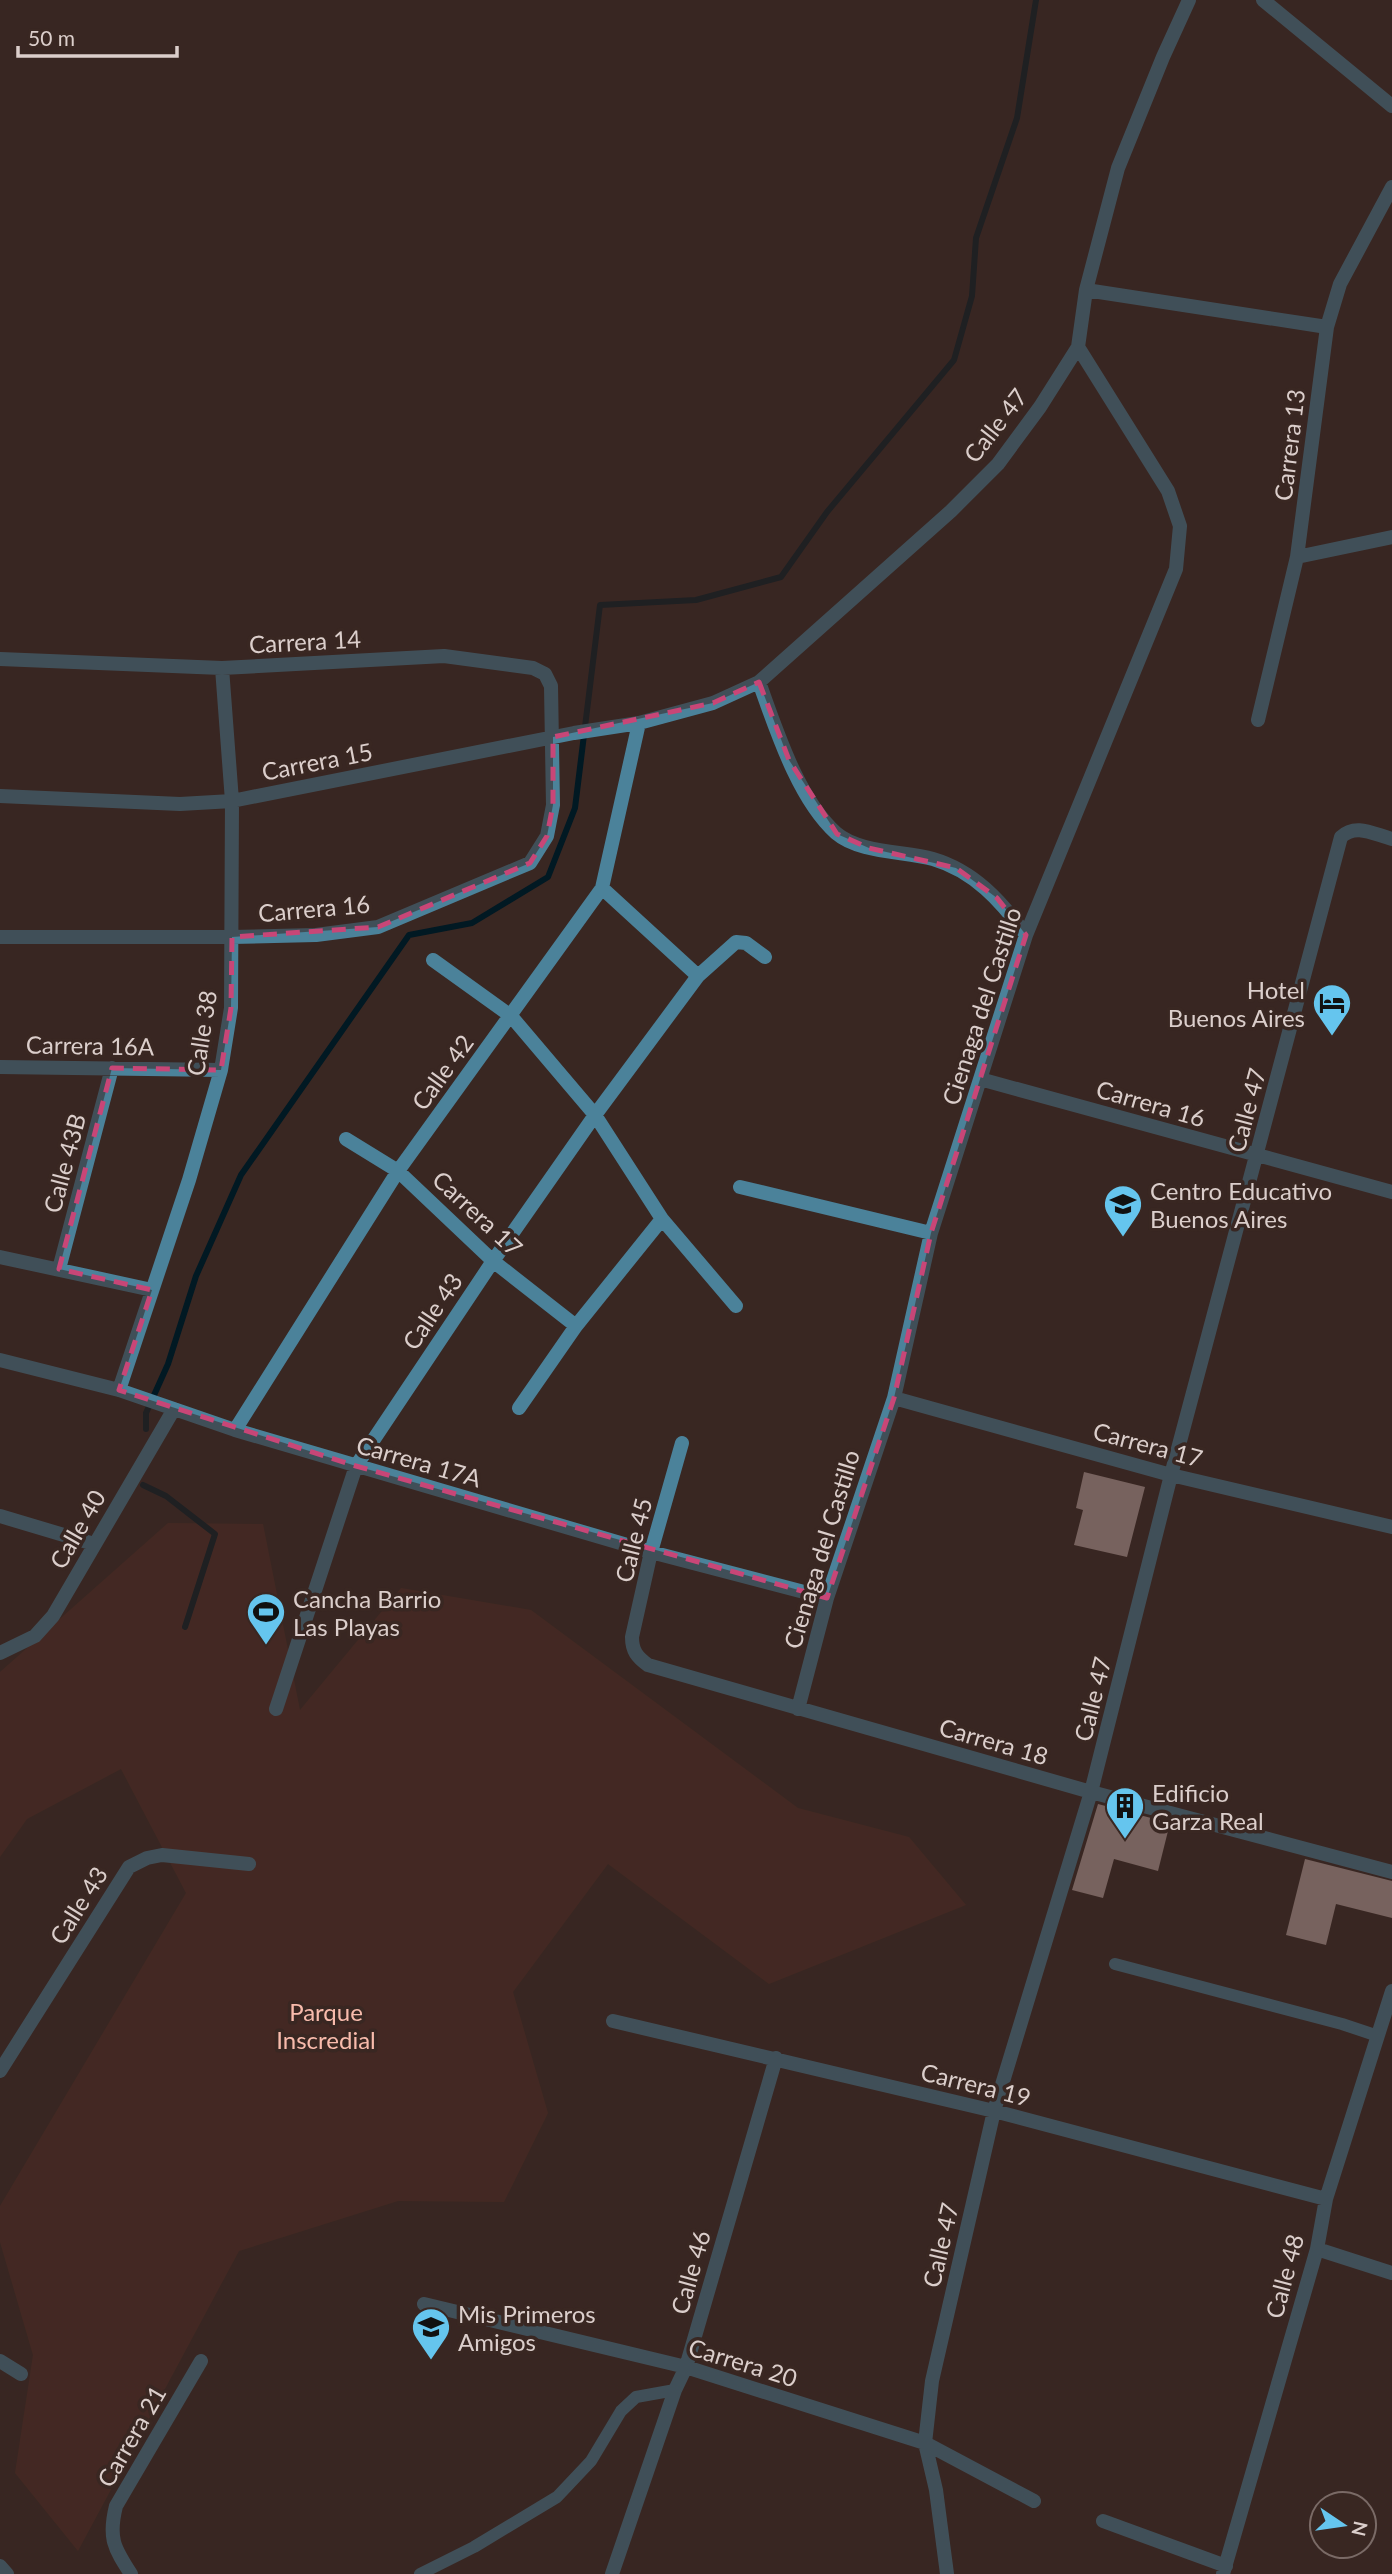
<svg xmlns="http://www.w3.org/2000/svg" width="1392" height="2574" font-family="Lato,sans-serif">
<rect width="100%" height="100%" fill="#392722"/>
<path fill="#512c24" d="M 168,1523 L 263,1524 L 300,1710 L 401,1588 L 531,1610 L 798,1808 L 909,1837 L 966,1905 L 769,1984 L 608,1864 L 513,1992 L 548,2113 L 504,2202 L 398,2201 L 239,2251 L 78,2551 L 15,2473 L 33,2355 L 0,2242 L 0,2206 L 186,1893 L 121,1769 L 27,1819 L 0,1857 L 0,1672 Z"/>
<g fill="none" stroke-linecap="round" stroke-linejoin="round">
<path stroke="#011923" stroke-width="6" d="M 146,1429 L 146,1413 L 168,1364 L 196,1276 L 241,1175 L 409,935 L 472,923 L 548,877 L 575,808 L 600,605 L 696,600 L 781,577 L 827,512 L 954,360 L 972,296 L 976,238 L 1017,118 L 1036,0
M 143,1485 L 166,1496 L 215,1534 L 185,1627"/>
</g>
<path fill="#c3aba6" d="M 1084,1472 L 1145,1487 L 1127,1557 L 1074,1545 L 1083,1510 L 1076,1508 Z
M 1098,1804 L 1170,1823 L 1158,1871 L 1114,1859 L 1103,1898 L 1072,1890 Z
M 1305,1859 L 1392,1881 L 1392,1918 L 1336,1904 L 1326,1945 L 1286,1935 Z"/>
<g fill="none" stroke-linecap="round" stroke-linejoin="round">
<path stroke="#4b829a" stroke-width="12" d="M 1115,1964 L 1342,2024 L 1378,2036
M 420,2574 L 474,2547 L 557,2497 L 591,2461 L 621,2411 L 636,2397 L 675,2390"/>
<path stroke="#4b829a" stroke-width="14" d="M 1263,0 L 1392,106
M 1086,290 L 1327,327
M 1297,557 L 1392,537
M 0,659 L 222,668 L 444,656 L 533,668 L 545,674 L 551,686 L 553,805 L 547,836 L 530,863 L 378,927 L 316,935 L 232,937 L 0,937
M 759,682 C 776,729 798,799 836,833 C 859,853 904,851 933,859 C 974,871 1001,901 1026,935
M 1258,720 L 1297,557 L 1327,327 L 1340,284 L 1392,187
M 0,796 L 180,804 L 232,801 L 574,733 L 639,723 L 713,703 L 759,682 L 951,511 L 998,464 L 1040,407 L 1078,347 L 1086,290 L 1118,168 L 1163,57 L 1189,0
M 602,888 L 698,976
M 433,960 L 511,1016 L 595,1115 L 662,1219 L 736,1306
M 0,1067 L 221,1070
M 980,1079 L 1392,1192
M 346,1139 L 398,1171 L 493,1261 L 576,1326
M 740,1187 L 931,1233
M 0,1257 L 152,1290
M 59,1269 L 112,1068
M 0,1360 L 119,1390 L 235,1430 L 651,1552 L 827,1598
M 119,1390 L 189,1180 L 221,1070 L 231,1008 L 232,801 L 222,668
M 894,1398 L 1171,1475 L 1392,1527
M 519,1408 L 576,1326 L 662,1219
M 235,1430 L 398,1171 L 602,888 L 639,723
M 682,1443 L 651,1552 L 632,1637 C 632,1651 637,1657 648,1665 L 1091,1792 L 1392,1872
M 0,1516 L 94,1544
M 0,1653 L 35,1636 L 53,1616 L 174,1409
M 276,1709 L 356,1466 L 493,1261 L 595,1115 L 698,976 L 736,942 L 746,943 L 765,957
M 798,1709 L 827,1598 L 894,1398 L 931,1233 L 1026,935 L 1176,569 L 1180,526 L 1168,491 L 1078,347
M 613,2021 L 994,2111 L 1326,2199
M 0,2071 L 129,1867 L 147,1858 L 162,1855 L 249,1864
M 1317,2249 L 1392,2273
M 424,2304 L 686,2367 L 925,2443 L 1034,2501
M 0,2361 L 21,2374
M 1103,2521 L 1226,2566
M 0,2566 L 7,2574
M 131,2574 C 114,2548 108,2538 116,2506 L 201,2361
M 612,2574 L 675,2390 L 686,2367 L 776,2058
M 947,2574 L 936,2490 L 925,2443 L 932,2381 L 994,2111 L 1091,1792 L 1171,1475 L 1341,837 C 1356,823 1373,834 1392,839
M 1223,2574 L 1317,2249 L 1326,2199 L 1392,1991"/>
</g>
<path d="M0 0H1392V2574H0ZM 759,682 L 789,760 L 837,834 L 869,848 L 956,868 L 997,898 L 1026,935 L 931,1233 L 894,1398 L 827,1598 L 356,1466 L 119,1390 L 152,1290 L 59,1269 L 112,1068 L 221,1070 L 231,1008 L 232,937 L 378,927 L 530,863 L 547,836 L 553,805 L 553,737 L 713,703 Z" fill="#392722" fill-opacity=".55" fill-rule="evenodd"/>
<path fill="none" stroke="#c84677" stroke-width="5" stroke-dasharray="14 9" stroke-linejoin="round" d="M 759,682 L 789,760 L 837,834 L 869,848 L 956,868 L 997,898 L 1026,935 L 931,1233 L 894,1398 L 827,1598 L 356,1466 L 119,1390 L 152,1290 L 59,1269 L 112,1068 L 221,1070 L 231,1008 L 232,937 L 378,927 L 530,863 L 547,836 L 553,805 L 553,737 L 713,703 Z"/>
<defs>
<g id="hotel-pin" transform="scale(2.0125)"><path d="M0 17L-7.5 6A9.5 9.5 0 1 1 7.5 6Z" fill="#65c5ee" stroke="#392722"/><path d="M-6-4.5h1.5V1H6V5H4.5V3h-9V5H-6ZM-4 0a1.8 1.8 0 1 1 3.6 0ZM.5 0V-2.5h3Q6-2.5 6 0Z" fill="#111"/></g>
<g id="school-pin" transform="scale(2.0125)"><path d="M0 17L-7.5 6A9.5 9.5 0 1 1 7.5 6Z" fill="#65c5ee" stroke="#392722"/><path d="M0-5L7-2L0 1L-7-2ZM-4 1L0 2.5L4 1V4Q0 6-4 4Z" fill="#111"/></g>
<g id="stadium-pin" transform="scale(2.0125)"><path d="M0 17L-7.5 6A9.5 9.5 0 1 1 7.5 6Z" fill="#65c5ee" stroke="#392722"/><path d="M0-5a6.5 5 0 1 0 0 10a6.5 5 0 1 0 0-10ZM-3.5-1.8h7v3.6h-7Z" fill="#111"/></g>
<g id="building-pin" transform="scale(2.0125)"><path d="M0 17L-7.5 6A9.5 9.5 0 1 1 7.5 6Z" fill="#65c5ee" stroke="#392722"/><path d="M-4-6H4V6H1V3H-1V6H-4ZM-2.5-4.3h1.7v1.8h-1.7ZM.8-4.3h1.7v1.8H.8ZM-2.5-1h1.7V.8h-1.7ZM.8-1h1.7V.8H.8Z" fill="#111"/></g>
</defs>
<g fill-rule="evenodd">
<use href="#hotel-pin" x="1332" y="1003"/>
<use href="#school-pin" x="1123" y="1204"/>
<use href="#stadium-pin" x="266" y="1612"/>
<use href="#building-pin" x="1125" y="1806"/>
<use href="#school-pin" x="431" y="2327"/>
</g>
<g text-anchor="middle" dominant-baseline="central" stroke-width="7" stroke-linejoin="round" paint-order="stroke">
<g font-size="24" fill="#dbcecb" stroke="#392722">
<text transform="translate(995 425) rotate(-52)">Calle 47</text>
<text transform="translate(1289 445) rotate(-83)">Carrera 13</text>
<text transform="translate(305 641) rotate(-3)">Carrera 14</text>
<text transform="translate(317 761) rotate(-11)">Carrera 15</text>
<text transform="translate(314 908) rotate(-5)">Carrera 16</text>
<text transform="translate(981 1006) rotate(-72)">Cienaga del Castillo</text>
<text transform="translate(201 1033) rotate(-81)">Calle 38</text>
<text transform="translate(90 1045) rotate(1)">Carrera 16A</text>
<text transform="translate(442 1072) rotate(-54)">Calle 42</text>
<text transform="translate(1151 1103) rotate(16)">Carrera 16</text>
<text transform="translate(1246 1110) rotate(-75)">Calle 47</text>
<text transform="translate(64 1163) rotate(-75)">Calle 43B</text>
<text transform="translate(478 1213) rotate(43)">Carrera 17</text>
<text transform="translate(432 1311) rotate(-56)">Calle 43</text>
<text transform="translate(1148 1444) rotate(15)">Carrera 17</text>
<text transform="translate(419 1461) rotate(16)">Carrera 17A</text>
<text transform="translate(77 1529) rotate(-60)">Calle 40</text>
<text transform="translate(633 1540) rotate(-76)">Calle 45</text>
<text transform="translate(821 1549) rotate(-73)">Cienaga del Castillo</text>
<text transform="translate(1092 1699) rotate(-76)">Calle 47</text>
<text transform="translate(994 1741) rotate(16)">Carrera 18</text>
<text transform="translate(78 1905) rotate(-58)">Calle 43</text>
<text transform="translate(976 2084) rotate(14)">Carrera 19</text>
<text transform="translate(940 2245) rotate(-77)">Calle 47</text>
<text transform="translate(690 2272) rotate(-74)">Calle 46</text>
<text transform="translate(1284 2276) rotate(-75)">Calle 48</text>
<text transform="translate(743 2362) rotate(17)">Carrera 20</text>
<text transform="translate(131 2436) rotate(-60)">Carrera 21</text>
</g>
<g font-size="24" fill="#dbcecb" stroke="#392722" text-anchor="start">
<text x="1305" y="989" text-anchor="end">Hotel<tspan x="1305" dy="28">Buenos Aires</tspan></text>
<text x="1150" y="1190">Centro Educativo<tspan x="1150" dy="28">Buenos Aires</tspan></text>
<text x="293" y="1598">Cancha Barrio<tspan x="293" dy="28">Las Playas</tspan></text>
<text x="1152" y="1792">Edificio<tspan x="1152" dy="28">Garza Real</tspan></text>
<text x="458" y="2313">Mis Primeros<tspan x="458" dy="28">Amigos</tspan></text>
</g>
<g font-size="24" fill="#f8bbac" stroke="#392722">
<text x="326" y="2011">Parque<tspan x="326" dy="28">Inscredial</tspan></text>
</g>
</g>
<g transform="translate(1343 2525) rotate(103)"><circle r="33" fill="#392722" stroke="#7a6a66" stroke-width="2"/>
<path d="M0-5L12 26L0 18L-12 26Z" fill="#65c5ee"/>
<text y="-10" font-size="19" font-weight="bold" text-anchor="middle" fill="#dbcecb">N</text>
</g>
<path d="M18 46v10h159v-10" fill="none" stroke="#dbcecb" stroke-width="3.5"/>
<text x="28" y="46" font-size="21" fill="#dbcecb" stroke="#392722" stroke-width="5" paint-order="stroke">50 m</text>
</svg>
